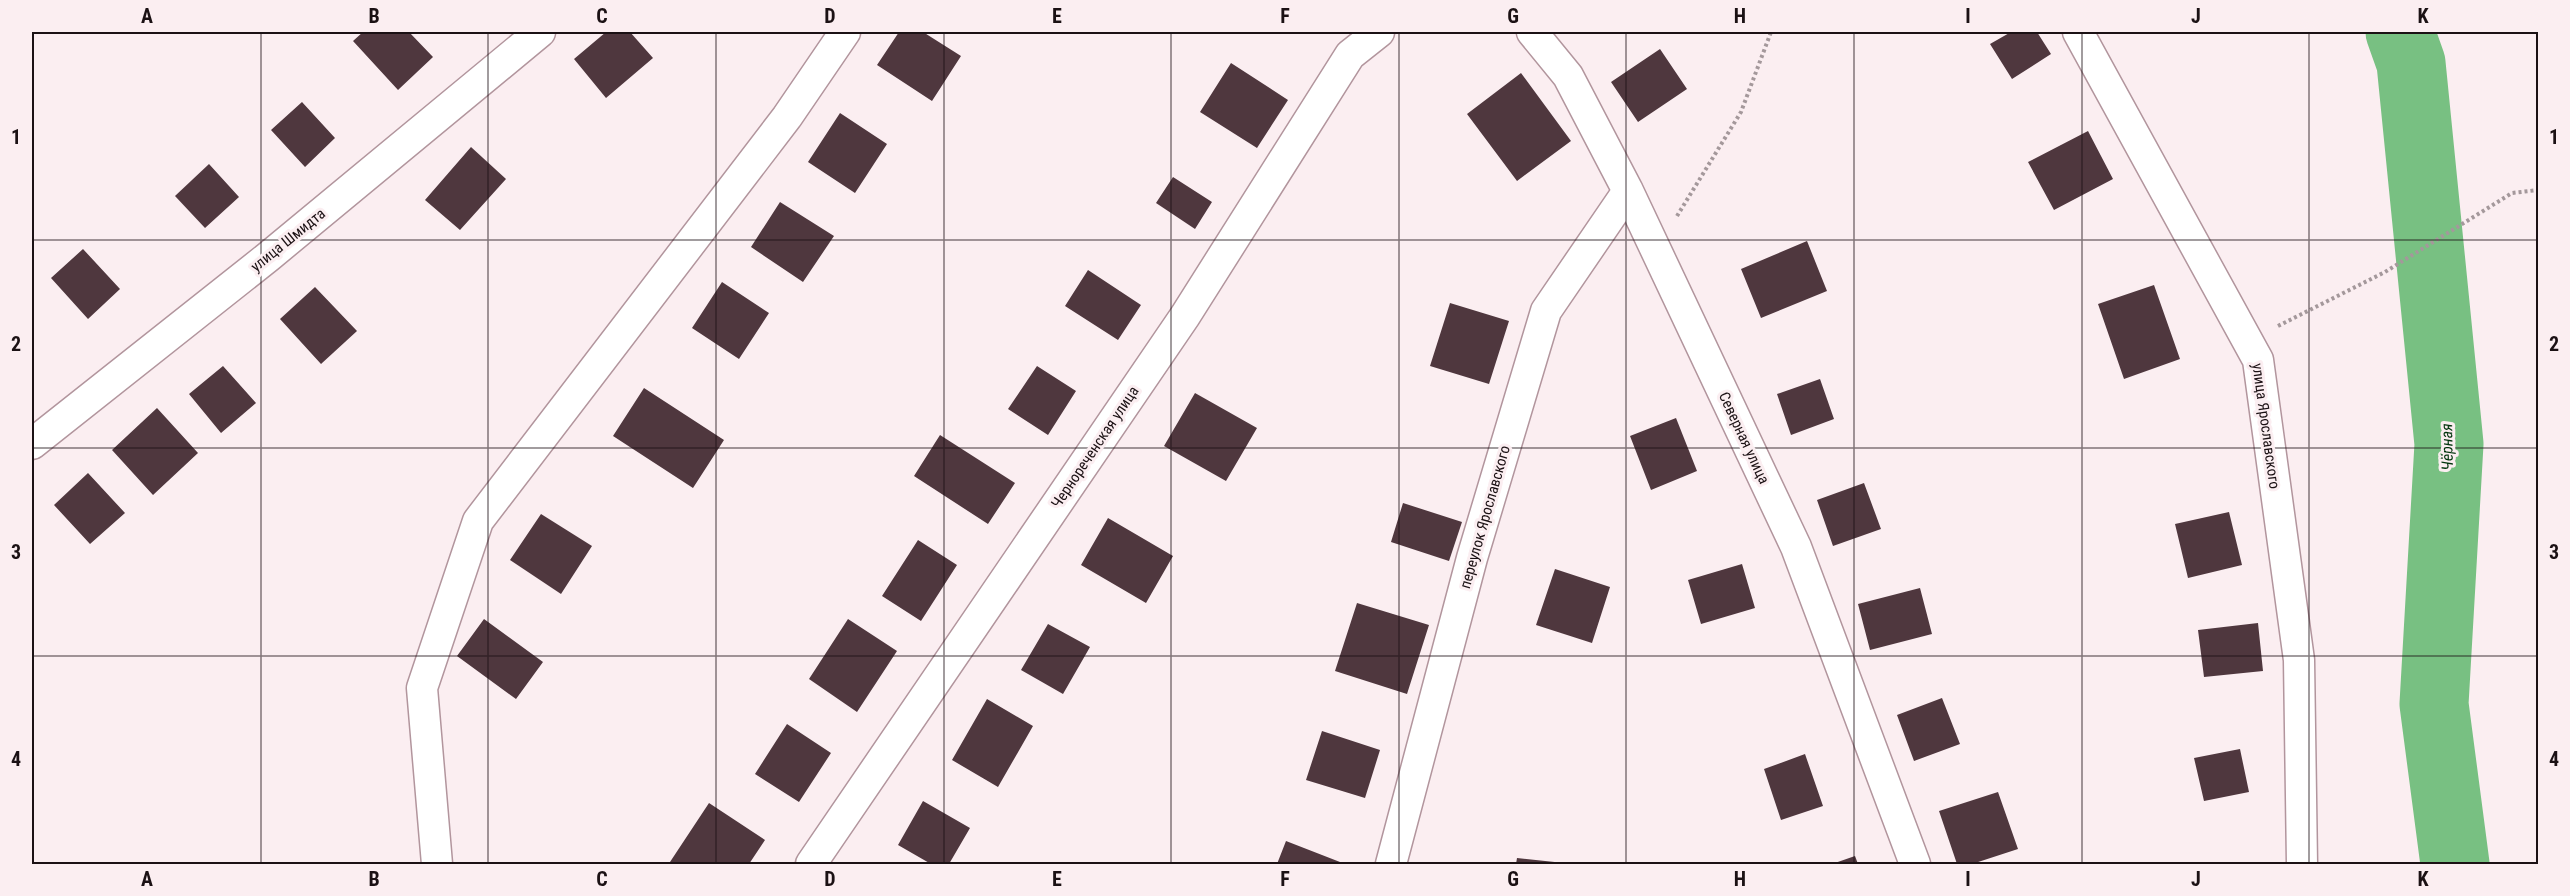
<svg xmlns="http://www.w3.org/2000/svg" width="2570" height="896" font-family="'Roboto Condensed',sans-serif">
<rect width="100%" height="100%" fill="#fbeef1"/>
<g fill="none" stroke-linecap="round" stroke-linejoin="round">
<path stroke="#78c082" stroke-width="69" d="M 2400,32 L 2411,63 L 2449,444 L 2434,704 L 2455,864"/>
</g>
<path fill="#4f373e" d="M 363,32 L 409,32 L 433,57 L 398,90 L 353,41 Z
M 606,32 L 630,32 L 653,58 L 606,98 L 574,59 Z
M 899,32 L 923,32 L 961,56 L 932,101 L 877,65 Z
M 2011,32 L 2037,32 L 2051,54 L 2012,79 L 1990,44 Z
M 1660,49 L 1687,89 L 1638,122 L 1611,82 Z
M 1231,63 L 1288,100 L 1257,148 L 1200,112 Z
M 1521,73 L 1571,141 L 1517,181 L 1467,114 Z
M 302,102 L 335,138 L 305,167 L 271,130 Z
M 840,113 L 887,144 L 855,193 L 808,162 Z
M 2088,131 L 2113,179 L 2054,210 L 2028,162 Z
M 471,147 L 506,179 L 460,230 L 425,200 Z
M 209,164 L 239,197 L 205,228 L 175,196 Z
M 1173,177 L 1212,202 L 1195,229 L 1156,203 Z
M 780,202 L 834,236 L 803,282 L 751,247 Z
M 1807,241 L 1827,291 L 1761,318 L 1741,269 Z
M 83,249 L 120,289 L 88,319 L 51,278 Z
M 1088,270 L 1141,305 L 1118,340 L 1065,306 Z
M 722,282 L 769,313 L 739,359 L 692,328 Z
M 2154,285 L 2180,359 L 2124,379 L 2098,304 Z
M 315,287 L 357,331 L 321,364 L 280,319 Z
M 1450,303 L 1509,321 L 1489,384 L 1430,366 Z
M 223,366 L 256,403 L 221,433 L 189,394 Z
M 1037,366 L 1076,391 L 1048,435 L 1008,409 Z
M 1820,379 L 1834,419 L 1791,435 L 1777,394 Z
M 644,388 L 724,440 L 693,488 L 613,436 Z
M 1195,393 L 1257,428 L 1226,481 L 1164,446 Z
M 157,408 L 198,453 L 153,495 L 112,450 Z
M 1676,418 L 1697,471 L 1651,490 L 1630,436 Z
M 940,435 L 1015,483 L 988,524 L 914,476 Z
M 88,473 L 125,513 L 90,544 L 54,505 Z
M 1864,483 L 1881,529 L 1833,546 L 1817,500 Z
M 1403,503 L 1462,522 L 1449,561 L 1391,542 Z
M 2229,512 L 2242,565 L 2188,578 L 2175,524 Z
M 541,514 L 592,546 L 561,594 L 510,560 Z
M 1108,518 L 1173,556 L 1146,603 L 1081,565 Z
M 918,540 L 957,565 L 921,621 L 882,596 Z
M 1742,564 L 1755,608 L 1701,624 L 1688,580 Z
M 1555,569 L 1610,587 L 1592,643 L 1536,625 Z
M 1920,588 L 1932,634 L 1870,650 L 1858,604 Z
M 1357,603 L 1429,625 L 1407,694 L 1335,671 Z
M 484,619 L 543,662 L 516,699 L 457,656 Z
M 848,619 L 897,651 L 857,712 L 809,679 Z
M 2258,623 L 2263,671 L 2204,677 L 2198,630 Z
M 1048,624 L 1090,647 L 1063,694 L 1021,670 Z
M 1942,698 L 1960,744 L 1914,761 L 1897,715 Z
M 987,699 L 1033,726 L 998,787 L 952,760 Z
M 787,724 L 831,753 L 799,802 L 755,774 Z
M 1322,731 L 1380,750 L 1365,798 L 1306,780 Z
M 2240,749 L 2249,792 L 2204,801 L 2194,758 Z
M 1805,754 L 1823,806 L 1781,820 L 1764,769 Z
M 1998,792 L 2018,849 L 1972,864 L 1957,864 L 1939,811 Z
M 923,801 L 970,828 L 949,864 L 931,864 L 898,845 Z
M 709,803 L 765,840 L 749,864 L 674,864 L 670,862 Z
M 1286,841 L 1340,862 L 1340,864 L 1277,864 Z
M 1855,856 L 1858,864 L 1832,864 Z
M 1517,858 L 1564,863 L 1564,864 L 1516,864 Z"/>
<g fill="none" stroke-linecap="round" stroke-linejoin="round">
<g stroke="#b2959d" stroke-width="33">
<path id="street" d="M 1532,32 L 1568,76 L 1628,191 L 1796,547 L 1915,864
M 2078,32 L 2258,360 L 2299,660 L 2302,864
M 32,444 L 268,257 L 540,32
M 437,864 L 422,688 L 478,521 L 787,117 L 845,32
M 811,864 L 1185,316 L 1350,55 L 1379,32
M 1391,864 L 1472,558 L 1546,311 L 1628,191"/>
</g>
<path stroke="#a4989b" stroke-width="4" stroke-dasharray="3 3" stroke-linecap="butt" d="M 1677,216 L 1741,112 L 1771,32
M 2278,326 L 2385,272 L 2512,193 L 2538,190"/>
<use href="#street" stroke="#fff" stroke-width="30"/>
</g>
<path fill="none" stroke="#1b1114" stroke-width="1.5" stroke-opacity="0.55" d="M 261,32 L 261,864M 488,32 L 488,864M 716,32 L 716,864M 944,32 L 944,864M 1171,32 L 1171,864M 1399,32 L 1399,864M 1626,32 L 1626,864M 1854,32 L 1854,864M 2082,32 L 2082,864M 2309,32 L 2309,864M 32,240 L 2538,240M 32,448 L 2538,448M 32,656 L 2538,656"/>
<g text-anchor="middle" dominant-baseline="central" stroke-width="6" stroke-linejoin="round" paint-order="stroke">
<g font-size="15" fill="#1b1114" stroke="#fbeef1">
<text transform="translate(288 240) rotate(-39)">улица Шмидта</text>
<text transform="translate(2266 426) rotate(82)">улица Ярославского</text>
<text transform="translate(1744 438) rotate(65)">Северная улица</text>
<text transform="translate(1095 447) rotate(-56)">Чернореченская улица</text>
<text transform="translate(1485 517) rotate(-74)">переулок Ярославского</text>
</g>
<g font-size="16" font-style="italic" fill="#00340c" stroke="#fbeef1">
<text transform="translate(2447 447) rotate(-91)">Чёрная</text>
</g>
</g>
<rect width="2570" height="896" fill="none" stroke="#fbeef1" stroke-width="66"/>
<rect x="33" y="33" width="2504" height="830" fill="none" stroke="#1b1114" stroke-width="2"/>
<g font-size="20" text-anchor="middle" font-weight="bold" fill="#1b1114">
<text x="147" y="23">A</text>
<text x="374" y="23">B</text>
<text x="602" y="23">C</text>
<text x="830" y="23">D</text>
<text x="1057" y="23">E</text>
<text x="1285" y="23">F</text>
<text x="1513" y="23">G</text>
<text x="1740" y="23">H</text>
<text x="1968" y="23">I</text>
<text x="2196" y="23">J</text>
<text x="2423" y="23">K</text>
<text x="16" y="144">1</text>
<text x="2554" y="144">1</text>
<text x="16" y="351">2</text>
<text x="2554" y="351">2</text>
<text x="16" y="559">3</text>
<text x="2554" y="559">3</text>
<text x="16" y="766">4</text>
<text x="2554" y="766">4</text>
<text x="147" y="886">A</text>
<text x="374" y="886">B</text>
<text x="602" y="886">C</text>
<text x="830" y="886">D</text>
<text x="1057" y="886">E</text>
<text x="1285" y="886">F</text>
<text x="1513" y="886">G</text>
<text x="1740" y="886">H</text>
<text x="1968" y="886">I</text>
<text x="2196" y="886">J</text>
<text x="2423" y="886">K</text>
</g>
</svg>
